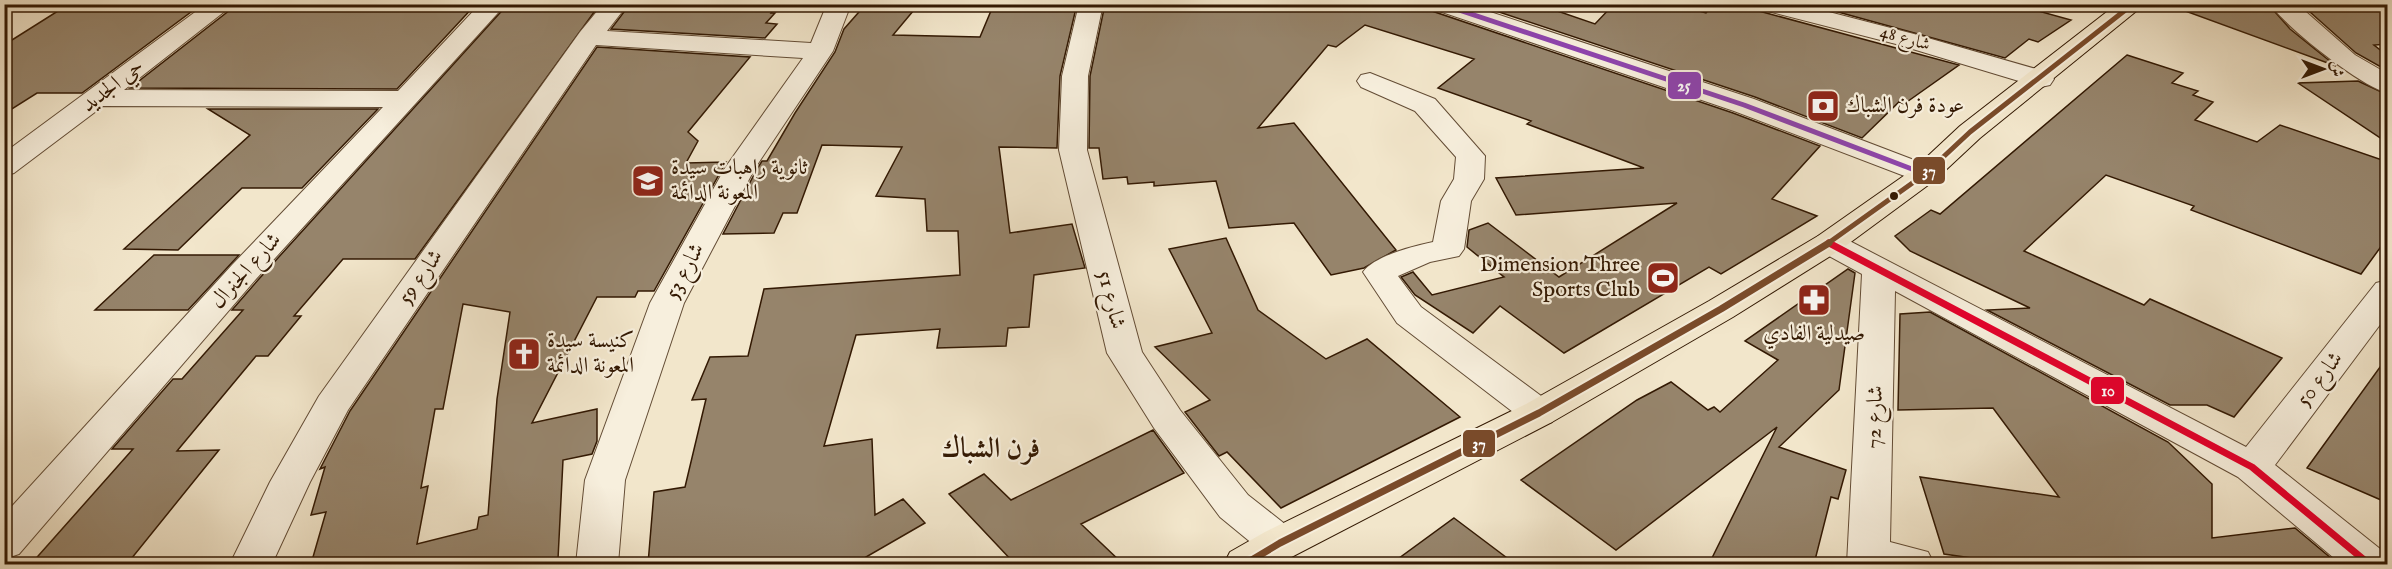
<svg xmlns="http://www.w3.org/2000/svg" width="2392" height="569" font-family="'IM FELL English',Amiri,serif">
<rect width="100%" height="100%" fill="#f2e6cb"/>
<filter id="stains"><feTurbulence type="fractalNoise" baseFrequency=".00333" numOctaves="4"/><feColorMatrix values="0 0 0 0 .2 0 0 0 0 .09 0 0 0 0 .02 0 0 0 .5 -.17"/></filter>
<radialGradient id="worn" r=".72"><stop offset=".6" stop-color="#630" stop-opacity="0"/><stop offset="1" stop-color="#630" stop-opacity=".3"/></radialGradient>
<path fill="#96846b" stroke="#331903" stroke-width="1.5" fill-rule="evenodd" d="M 258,4 L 476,4 L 397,89 L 130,88 L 230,10 L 251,10 Z
M 508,4 L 600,4 L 415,259 L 343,259 L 294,316 L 301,316 L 268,356 L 256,356 L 177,451 L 219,450 L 127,564 L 31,564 L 133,449 L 112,449 L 173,379 L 182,379 L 243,310 L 232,310 L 258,280 Z
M 630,4 L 777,4 L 771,13 L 775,13 L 766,23 L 777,24 L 765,38 L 611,29 Z
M 866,4 L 919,4 L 893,35 L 980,37 L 993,6 L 1077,4 L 1060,76 L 1057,148 L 999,147 L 1010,233 L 1072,224 L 1085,268 L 1034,275 L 1029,327 L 1008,328 L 1006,346 L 937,348 L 940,329 L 856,335 L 824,446 L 872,439 L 875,515 L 903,499 L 925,523 L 854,564 L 648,564 L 654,492 L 685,487 L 706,399 L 692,400 L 710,357 L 748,356 L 764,289 L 960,275 L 958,231 L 927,231 L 925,199 L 876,196 L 902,147 L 822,145 L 797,213 L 783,213 L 774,233 L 723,234 L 757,169 L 762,161 L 767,161 L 795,113 L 835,52 L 844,29 Z
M 1105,4 L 1427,4 L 1432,11 L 1733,113 L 1820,146 L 1772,199 L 1817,216 L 1721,274 L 1709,267 L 1564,353 L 1500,306 L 1473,333 L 1415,295 L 1401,277 L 1413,272 L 1432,295 L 1504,277 L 1467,247 L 1469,230 L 1488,223 L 1559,277 L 1677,203 L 1516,215 L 1496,178 L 1644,168 L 1527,124 L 1531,121 L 1438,88 L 1474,59 L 1365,25 L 1336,47 L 1328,45 L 1258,128 L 1294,123 L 1396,250 L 1364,268 L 1331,275 L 1294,223 L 1229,228 L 1216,181 L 1154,186 L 1154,182 L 1128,184 L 1127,177 L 1103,179 L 1099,148 L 1089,148 L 1090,76 Z
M 1475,4 L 1537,4 L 1595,24 L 1614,4 L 1673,4 L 1706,13 L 1713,4 L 1754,4 L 1759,11 L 1959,65 L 1904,104 L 1899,102 L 1862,138 L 1755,97 Z
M 1809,4 L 2013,4 L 2071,20 L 2038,42 L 2029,39 L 2005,58 Z
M 2177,4 L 2268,4 L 2290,29 L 2336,66 L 2177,8 Z
M 2301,4 L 2388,4 L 2388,44 L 2374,45 L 2388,56 L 2388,71 L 2356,53 Z
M 61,9 L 195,9 L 82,93 L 37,93 L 4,114 L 4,45 Z
M 597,47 L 750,57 L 688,132 L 698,141 L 686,163 L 726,162 L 654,291 L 638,291 L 635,297 L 597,297 L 532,423 L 597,409 L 597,441 L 592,454 L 563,460 L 558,559 L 537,564 L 311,564 L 326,512 L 311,515 L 325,467 L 320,469 L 350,411 ZM 463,304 L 510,312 L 497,399 L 488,515 L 479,517 L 477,529 L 417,544 L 428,486 L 421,488 L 435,409 L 443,409 Z
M 2127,55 L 2183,73 L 2172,83 L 2198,91 L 2193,95 L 2213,102 L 2195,120 L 2257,142 L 2280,125 L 2388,162 L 2388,237 L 2361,274 L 2191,210 L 2194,206 L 2106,175 L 2024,251 L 2144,305 L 2150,299 L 2282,358 L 2234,417 L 2207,405 L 2170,405 L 1987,310 L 2030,308 L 1910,251 L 1895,236 L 1931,210 L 1940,214 Z
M 2358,81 L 2388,95 L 2388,143 L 2298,83 Z
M 208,109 L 378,109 L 302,188 L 242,188 L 178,250 L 124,249 L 250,135 Z
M 1226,238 L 1258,310 L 1326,359 L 1367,339 L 1460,417 L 1281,508 L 1227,452 L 1219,456 L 1185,412 L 1210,400 L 1155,347 L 1212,333 L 1169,249 Z
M 154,255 L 239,255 L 188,310 L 95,310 Z
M 1848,269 L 1855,273 L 1839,390 L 1779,447 L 1846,470 L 1838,499 L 1831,497 L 1814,564 L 1709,564 L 1777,427 L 1616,550 L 1521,480 L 1637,400 L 1671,382 L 1708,410 L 1714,407 L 1720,412 L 1778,360 L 1745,341 Z
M 1930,312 L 2168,442 L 2212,484 L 2212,538 L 2295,528 L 2338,564 L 2014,564 L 1944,554 L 1920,477 L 2059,497 L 1993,408 L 1898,410 L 1900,314 Z
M 2388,356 L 2388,503 L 2307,468 Z
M 1153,430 L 1184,473 L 1081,524 L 1123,564 L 1015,564 L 949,494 L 984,474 L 1011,500 Z
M 1454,518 L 1515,564 L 1391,564 Z"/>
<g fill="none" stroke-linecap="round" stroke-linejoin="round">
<g stroke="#634c35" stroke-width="2">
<path id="minor" d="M 206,4 L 234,4 L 124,90 L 398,91 L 480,4 L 506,4 L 256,279 L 19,554 L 4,559 L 4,515 L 232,265 L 383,107 L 103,106 L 14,173 L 4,176 L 4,153 Z
M 603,4 L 628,4 L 607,31 L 811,43 L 827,4 L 851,4 L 833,51 L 755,168 L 684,303 L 625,480 L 618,564 L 576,564 L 585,480 L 650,303 L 725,168 L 803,58 L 596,45 L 348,410 L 310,482 L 272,564 L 230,564 L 270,482 L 319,396 L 580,32 Z
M 1079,4 L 1103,4 L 1088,76 L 1087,150 L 1142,352 L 1180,410 L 1248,495 L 1295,532 L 1301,543 L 1295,554 L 1280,559 L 1265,554 L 1220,517 L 1154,428 L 1107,353 L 1059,150 L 1062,76 Z
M 1429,4 L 1466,4 L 1754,99 L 1935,168 L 1940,174 L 1935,180 L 1925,183 L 1915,180 L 1734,111 L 1433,9 Z
M 1756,4 L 1798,4 L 1914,34 L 2050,73 L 2054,79 L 2050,85 L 2041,87 L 2032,85 L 1896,44 L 1760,9 Z
M 2270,4 L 2297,4 L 2355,55 L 2388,74 L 2388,93 C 2360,86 2287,28 2270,4 Z
M 1370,73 L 1435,99 L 1485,156 L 1484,179 L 1471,201 L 1464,249 L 1459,256 L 1430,262 L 1398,276 L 1421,307 L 1552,404 L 1558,413 L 1552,422 L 1539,426 L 1526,422 L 1397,323 L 1363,272 C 1374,256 1414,246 1433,242 L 1441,201 L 1454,179 L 1456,157 L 1415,111 L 1361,87 L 1357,81 L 1361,75 Z
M 1829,234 L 1840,236 L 2246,447 L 2376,283 L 2388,280 L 2388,314 L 2275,465 L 2384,552 L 2388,564 L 2341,564 L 2238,477 L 1895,291 L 1890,542 L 1928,552 L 1934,564 L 1847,564 L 1862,274 L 1818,250 L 1813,243 L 1818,236 Z"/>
</g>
<g stroke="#331903" stroke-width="2">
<path id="major" d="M 2117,4 L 2145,4 L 1980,138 L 1935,180 L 1840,250 L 1733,317 L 1552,422 L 1278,564 L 1224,564 L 1230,552 L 1265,532 L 1526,404 L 1709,301 L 1818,236 L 1915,168 L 1960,126 Z"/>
</g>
<use href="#minor" fill="#f7efdd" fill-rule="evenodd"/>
<use href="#major" fill="#f2e6cb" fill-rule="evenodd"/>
<g stroke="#f7efdd" stroke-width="9">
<path id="bus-1" d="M 1441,4 L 1744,105 L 1925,174"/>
</g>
<g stroke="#f7efdd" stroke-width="9">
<path id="bus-2-far1" d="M 1829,243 L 1832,244"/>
</g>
<g stroke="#f7efdd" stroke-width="11">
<path id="bus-2" d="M 1829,243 L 2252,467 L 2369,564"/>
</g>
<g stroke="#f7efdd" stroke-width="9">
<path id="bus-3-far1" d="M 1827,244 L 1925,174 L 1970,132 L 2133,4"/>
</g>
<g stroke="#f7efdd" stroke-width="11">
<path id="bus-3" d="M 1245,564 L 1280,543 L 1539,413 L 1721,309 L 1829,243"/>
</g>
<use href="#bus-1" stroke="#8e44ad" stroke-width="5"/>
<use href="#bus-2-far1" stroke="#e4002b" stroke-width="5"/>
<use href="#bus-2" stroke="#e4002b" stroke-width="7"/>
<use href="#bus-3-far1" stroke="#7a4b2a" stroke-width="5"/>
<use href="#bus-3" stroke="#7a4b2a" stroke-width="7"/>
</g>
<defs>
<g id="bank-square" transform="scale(1.725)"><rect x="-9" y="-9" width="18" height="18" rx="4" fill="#8f2418" stroke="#f7efdd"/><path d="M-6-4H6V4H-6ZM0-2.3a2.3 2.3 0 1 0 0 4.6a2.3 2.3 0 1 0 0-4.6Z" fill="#fff"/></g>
<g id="school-square" transform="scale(1.725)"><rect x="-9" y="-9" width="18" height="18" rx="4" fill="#8f2418" stroke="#f7efdd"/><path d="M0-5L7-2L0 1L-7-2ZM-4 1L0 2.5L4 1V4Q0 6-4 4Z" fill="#fff"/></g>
<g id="stadium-square" transform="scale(1.725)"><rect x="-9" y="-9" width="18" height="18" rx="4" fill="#8f2418" stroke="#f7efdd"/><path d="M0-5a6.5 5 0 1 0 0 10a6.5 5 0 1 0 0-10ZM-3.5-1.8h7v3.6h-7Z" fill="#fff"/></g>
<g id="pharmacy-square" transform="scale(1.725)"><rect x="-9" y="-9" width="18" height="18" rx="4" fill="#8f2418" stroke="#f7efdd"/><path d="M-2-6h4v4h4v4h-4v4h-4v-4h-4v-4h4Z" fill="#fff"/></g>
<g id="church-square" transform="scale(1.725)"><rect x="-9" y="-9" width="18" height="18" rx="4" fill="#8f2418" stroke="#f7efdd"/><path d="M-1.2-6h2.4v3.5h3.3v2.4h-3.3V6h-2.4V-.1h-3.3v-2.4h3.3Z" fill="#fff"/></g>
</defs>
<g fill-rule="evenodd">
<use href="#bank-square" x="1823" y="106"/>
<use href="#school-square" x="648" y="181"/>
<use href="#stadium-square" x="1663" y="278"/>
<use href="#pharmacy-square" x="1814" y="300"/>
<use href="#church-square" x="524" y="354"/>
</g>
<circle fill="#331903" stroke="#f7efdd" stroke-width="2" cx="1894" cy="196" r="5"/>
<g text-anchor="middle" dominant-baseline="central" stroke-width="4.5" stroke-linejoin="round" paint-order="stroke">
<g font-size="18" fill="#331903" stroke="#f7efdd">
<text transform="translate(1905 39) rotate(16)">شارع 48</text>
</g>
<g font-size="22" fill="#331903" stroke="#f7efdd">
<text transform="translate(113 86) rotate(-37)">حي الجديد</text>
<text transform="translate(246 271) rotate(-48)">شارع الجنرال</text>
<text transform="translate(685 271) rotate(-62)">شارع 53</text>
<text transform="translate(421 277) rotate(-55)">شارع 59</text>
<text transform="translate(1111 300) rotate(76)">شارع 51</text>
<text transform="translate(2320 379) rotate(-53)">شارع 50</text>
<text transform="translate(1875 417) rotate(-88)">شارع 72</text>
</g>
<g font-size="22" fill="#331903" stroke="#f7efdd" text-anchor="start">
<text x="1846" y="106">عودة فرن الشباك</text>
<text x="671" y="168">ثانوية راهبات سيدة<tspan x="671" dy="25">المعونة الدائمة</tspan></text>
<text x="1640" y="265" text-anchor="end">Dimension Three<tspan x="1640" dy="25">Sports Club</tspan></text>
<text x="1814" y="334" text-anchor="middle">صيدلية الفادي</text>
<text x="547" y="341">كنيسة سيدة<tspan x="547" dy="25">المعونة الدائمة</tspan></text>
</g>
<g font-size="28" font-weight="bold" fill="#331903" stroke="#f7efdd">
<text x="991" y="449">فرن الشباك</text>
</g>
</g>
<g stroke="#f7efdd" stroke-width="2">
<rect x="1667" y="71" width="35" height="29" rx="6" fill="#8e44ad"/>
<rect x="1912" y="156" width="34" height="29" rx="6" fill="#7a4b2a"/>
<rect x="2090" y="376" width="35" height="29" rx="6" fill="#e4002b"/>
<rect x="1462" y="429" width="34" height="29" rx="6" fill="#7a4b2a"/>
</g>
<g font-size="16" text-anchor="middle" font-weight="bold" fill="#fff">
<text x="1684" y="91">25</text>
<text x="1929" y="176">37</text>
<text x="2108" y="396">10</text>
<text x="1479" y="449">37</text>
</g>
<rect width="2392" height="569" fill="none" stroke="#f2e6cb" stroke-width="24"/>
<rect x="6" y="6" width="2380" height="557" fill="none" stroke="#331903" stroke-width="3"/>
<rect x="12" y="12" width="2368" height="545" fill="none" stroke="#331903" stroke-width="1.5"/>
<g transform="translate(2323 69) rotate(90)" stroke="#f7efdd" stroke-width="4.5" paint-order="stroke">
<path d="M0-4.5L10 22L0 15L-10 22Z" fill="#331903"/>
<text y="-9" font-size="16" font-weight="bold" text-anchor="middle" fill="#331903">ش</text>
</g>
<rect width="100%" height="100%" filter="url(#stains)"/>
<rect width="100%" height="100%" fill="url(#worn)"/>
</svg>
